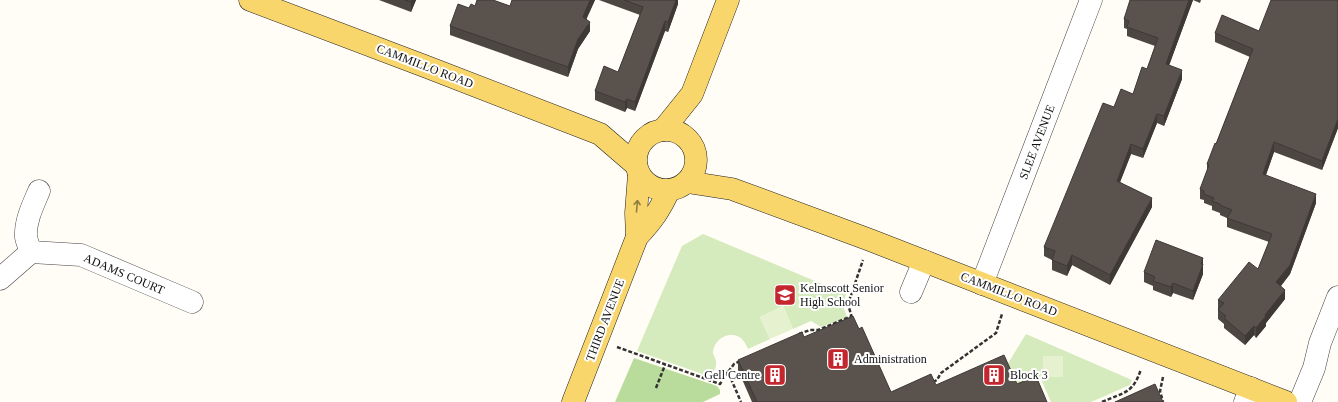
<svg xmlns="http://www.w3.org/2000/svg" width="1338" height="402" font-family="'Times New Roman',serif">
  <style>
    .green { fill: #d5ebbd }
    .forest { fill: #b9dc9c }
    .pitch { fill: #e6f2cf }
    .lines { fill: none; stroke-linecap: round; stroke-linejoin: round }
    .minor-casing { stroke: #444; stroke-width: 23 }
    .major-casing { stroke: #222; stroke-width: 23 }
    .path { stroke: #333; stroke-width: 2.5; stroke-dasharray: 4 2; stroke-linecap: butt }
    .minor { stroke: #fff; stroke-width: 22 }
    .major { stroke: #f9d66b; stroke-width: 22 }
    .wall { fill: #4d4742 }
    .shaded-wall { fill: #3f3936 }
    .building { fill: #5a524d; stroke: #3f3936 }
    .oneway { stroke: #917d42 }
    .labels { text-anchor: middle; stroke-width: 4; stroke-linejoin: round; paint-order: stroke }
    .street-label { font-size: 12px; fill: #111; stroke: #fff }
    .poi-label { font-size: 12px; fill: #111; stroke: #fff; text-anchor: start }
  </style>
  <rect width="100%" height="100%" fill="#fffdf5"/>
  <g class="green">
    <path d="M703 234 846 294 843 306 847 317 821 327 811 321 793 329 783 306 760 317 770 339 748 349C745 342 741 335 732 335 723 334 713 343 713 353 714 356 716 359 716 362 717 366 713 373 711 377L637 351 682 246Z"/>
    <polygon points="1026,334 1132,380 1130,385 1091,402 1051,402 1040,377 1017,387 1007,365"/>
  </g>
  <polygon class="forest" points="634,358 717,386 720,390 720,394 703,402 615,402"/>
  <g class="pitch">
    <polygon points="783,306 793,329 770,339 760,317"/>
    <rect x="1043" y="356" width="20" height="21"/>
  </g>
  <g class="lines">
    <g class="minor-casing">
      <g id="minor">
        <polyline points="31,252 81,255 192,302"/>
        <path d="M31 252C29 247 27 242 26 237 25 221 33 205 39 191"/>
        <polyline points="0,279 31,252"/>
        <polyline points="982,284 1091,0"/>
        <polyline points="911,292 924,261"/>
        <polyline points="1245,402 1251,388"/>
        <polyline points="1300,402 1314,368 1320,343 1338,297"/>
      </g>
    </g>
    <g class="major-casing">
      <g id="major">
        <polyline points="250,0 427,67 600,134 636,165"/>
        <circle cx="666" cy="160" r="30"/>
        <polyline points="663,130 692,94 728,0"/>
        <polyline points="687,182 732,189 870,240 1286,402"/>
        <polyline points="637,237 636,213 639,174"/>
        <path d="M573 402 637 237C652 221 660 210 669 190"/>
      </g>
    </g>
    <g class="path">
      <polyline points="852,318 848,304 863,260"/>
      <polyline points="799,334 810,330 818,330 852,316"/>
      <polyline points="617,347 720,384 728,372"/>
      <polyline points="740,361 734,364 728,372 741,402"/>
      <polyline points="1163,377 1160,391 1163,402"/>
      <polyline points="933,382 937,380 941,373 996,333 1002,314"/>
      <polyline points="656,388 665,365"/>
      <path d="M1102 402C1124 392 1133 394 1141 369"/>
    </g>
    <use href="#minor" class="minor"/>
    <use href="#major" class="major"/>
  </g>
  <g class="wall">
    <polygon points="379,0 416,0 411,12"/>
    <polygon points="595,0 586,19 590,31 578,49 568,77 450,35 450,26 469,8 475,6 510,6"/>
    <polygon points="599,0 678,0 678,4 668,32 665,31 635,111 627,108 625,112 595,100 595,91 618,72 640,15"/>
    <polygon points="1137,0 1201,0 1200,3 1193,0 1169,65 1182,79 1164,126 1157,123 1143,158 1131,154 1120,182 1152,207 1110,285 1072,265 1067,276 1052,270 1052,260 1044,256 1044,247 1114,107 1133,94 1147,69 1155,46 1127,36 1127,29 1124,28 1124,19"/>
    <polygon points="1338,0 1338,128 1322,170 1274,152 1266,175 1316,203 1290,274 1281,286 1285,299 1266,323 1266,326 1256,338 1254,335 1245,345 1224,328 1224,324 1218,319 1218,300 1258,269 1269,242 1227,227 1227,218 1220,215 1220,213 1212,210 1212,206 1204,203 1204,200 1200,199 1200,189 1207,172 1207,164 1216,144 1250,57 1215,42 1215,33 1259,31"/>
    <polygon points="1203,258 1203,274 1193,300 1173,293 1171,297 1153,290 1153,286 1144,282 1144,272"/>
    <polygon points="859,329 891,392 936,385 1017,384 1047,402 752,402 738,370 738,360 804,337"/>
  </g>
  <g class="shaded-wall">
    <polygon points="412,0 416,0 411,12 411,2"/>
    <polygon points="590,0 595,0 583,27 583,17"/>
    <polygon points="676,0 678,0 678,4 668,32 668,22"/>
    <polygon points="1189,0 1193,0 1166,74 1166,64"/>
    <polygon points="665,21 665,31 635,111 635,102"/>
    <polygon points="590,22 590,31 578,49 568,77 568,67 578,39"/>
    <polygon points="1182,70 1182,79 1164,126 1164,116"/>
    <polygon points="627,99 627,108 625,112 625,102"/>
    <polygon points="1157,114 1157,123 1143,158 1143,149"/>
    <polygon points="1338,119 1338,128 1322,170 1322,161"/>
    <polygon points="1274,142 1274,152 1263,183 1263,174"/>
    <polygon points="1131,144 1131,154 1117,190 1117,181"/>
    <polygon points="1316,194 1316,203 1290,274 1276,292 1276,282"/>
    <polygon points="1152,198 1152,207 1110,285 1110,275"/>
    <polygon points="1072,255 1072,265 1067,276 1067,266"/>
    <polygon points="1203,258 1203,274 1193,300 1193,291"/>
    <polygon points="1173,283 1173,293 1171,297 1171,287"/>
    <polygon points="1285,290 1285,299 1266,323 1266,326 1256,338 1256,328 1265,315"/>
    <polygon points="1254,326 1254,335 1245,345 1245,336"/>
  </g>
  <g class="building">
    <polygon points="405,0 412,0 411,2"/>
    <polygon points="477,0 493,0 510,6 512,0 590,0 583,17 590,22 578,39 568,67 450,26 458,4 469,8 471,4 475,6"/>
    <polygon points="624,0 676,0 668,22 665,21 635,102 627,99 625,102 595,91 604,66 618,72 643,7"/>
    <polygon points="1130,0 1133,0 1137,1 1137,0 1189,0 1166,64 1182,70 1164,116 1157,114 1143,149 1131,144 1117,181 1152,198 1110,275 1072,255 1067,266 1052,260 1055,251 1044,247 1103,103 1114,107 1121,89 1133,94 1142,67 1147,69 1158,38 1127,27 1129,21 1124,19"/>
    <polygon points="1271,0 1338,0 1338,119 1322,161 1274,142 1263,174 1316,194 1290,265 1276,282 1285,290 1265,315 1266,316 1256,328 1254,326 1245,336 1224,318 1226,316 1218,310 1224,303 1218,300 1249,262 1258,269 1272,234 1227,218 1232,210 1220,205 1220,204 1212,201 1214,198 1204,194 1204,191 1200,189 1209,165 1207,164 1215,143 1216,144 1253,49 1215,33 1222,15 1259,31"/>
    <polygon points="1156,240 1203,258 1201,264 1203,264 1193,291 1173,283 1171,287 1153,281 1155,277 1144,272"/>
    <polygon points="853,316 859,329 862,327 891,392 931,374 936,385 1004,355 1017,384 1036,376 1047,402 757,402 738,360 802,332 804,337"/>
    <polygon points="1155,384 1163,402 1115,402"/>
  </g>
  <defs><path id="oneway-shaft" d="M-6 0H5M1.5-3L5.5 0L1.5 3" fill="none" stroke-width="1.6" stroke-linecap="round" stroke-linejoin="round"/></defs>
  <use class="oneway" href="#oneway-shaft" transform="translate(637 206) rotate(-85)"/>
  <defs>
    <g id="school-square" transform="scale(1.15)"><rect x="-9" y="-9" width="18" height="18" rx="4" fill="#c4262e" stroke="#fff"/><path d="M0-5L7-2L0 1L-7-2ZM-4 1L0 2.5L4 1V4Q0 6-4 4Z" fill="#fff"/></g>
    <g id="building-square" transform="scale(1.15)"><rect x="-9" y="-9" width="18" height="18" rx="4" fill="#c4262e" stroke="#fff"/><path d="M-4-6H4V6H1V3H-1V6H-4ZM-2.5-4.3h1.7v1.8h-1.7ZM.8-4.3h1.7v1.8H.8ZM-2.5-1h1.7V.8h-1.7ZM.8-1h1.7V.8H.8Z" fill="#fff"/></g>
  </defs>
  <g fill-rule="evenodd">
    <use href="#school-square" x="785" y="295"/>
    <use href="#building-square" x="838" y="359"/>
    <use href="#building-square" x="775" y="375"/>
    <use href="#building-square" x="994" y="375"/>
  </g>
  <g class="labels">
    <g class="street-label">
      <text transform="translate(425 66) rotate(21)" y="4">CAMMILLO ROAD</text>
      <text transform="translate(1037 142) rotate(-69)" y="4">SLEE AVENUE</text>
      <text transform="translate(124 274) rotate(23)" y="4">ADAMS COURT</text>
      <text transform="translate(1009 294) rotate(21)" y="4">CAMMILLO ROAD</text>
      <text transform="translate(605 320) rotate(-69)" y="4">THIRD AVENUE</text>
    </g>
    <g class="poi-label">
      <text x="800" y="292">Kelmscott Senior<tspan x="800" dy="14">High School</tspan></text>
      <text x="854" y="363">Administration</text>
      <text x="760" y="379" text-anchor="end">Gell Centre</text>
      <text x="1010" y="379">Block 3</text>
    </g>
  </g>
</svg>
